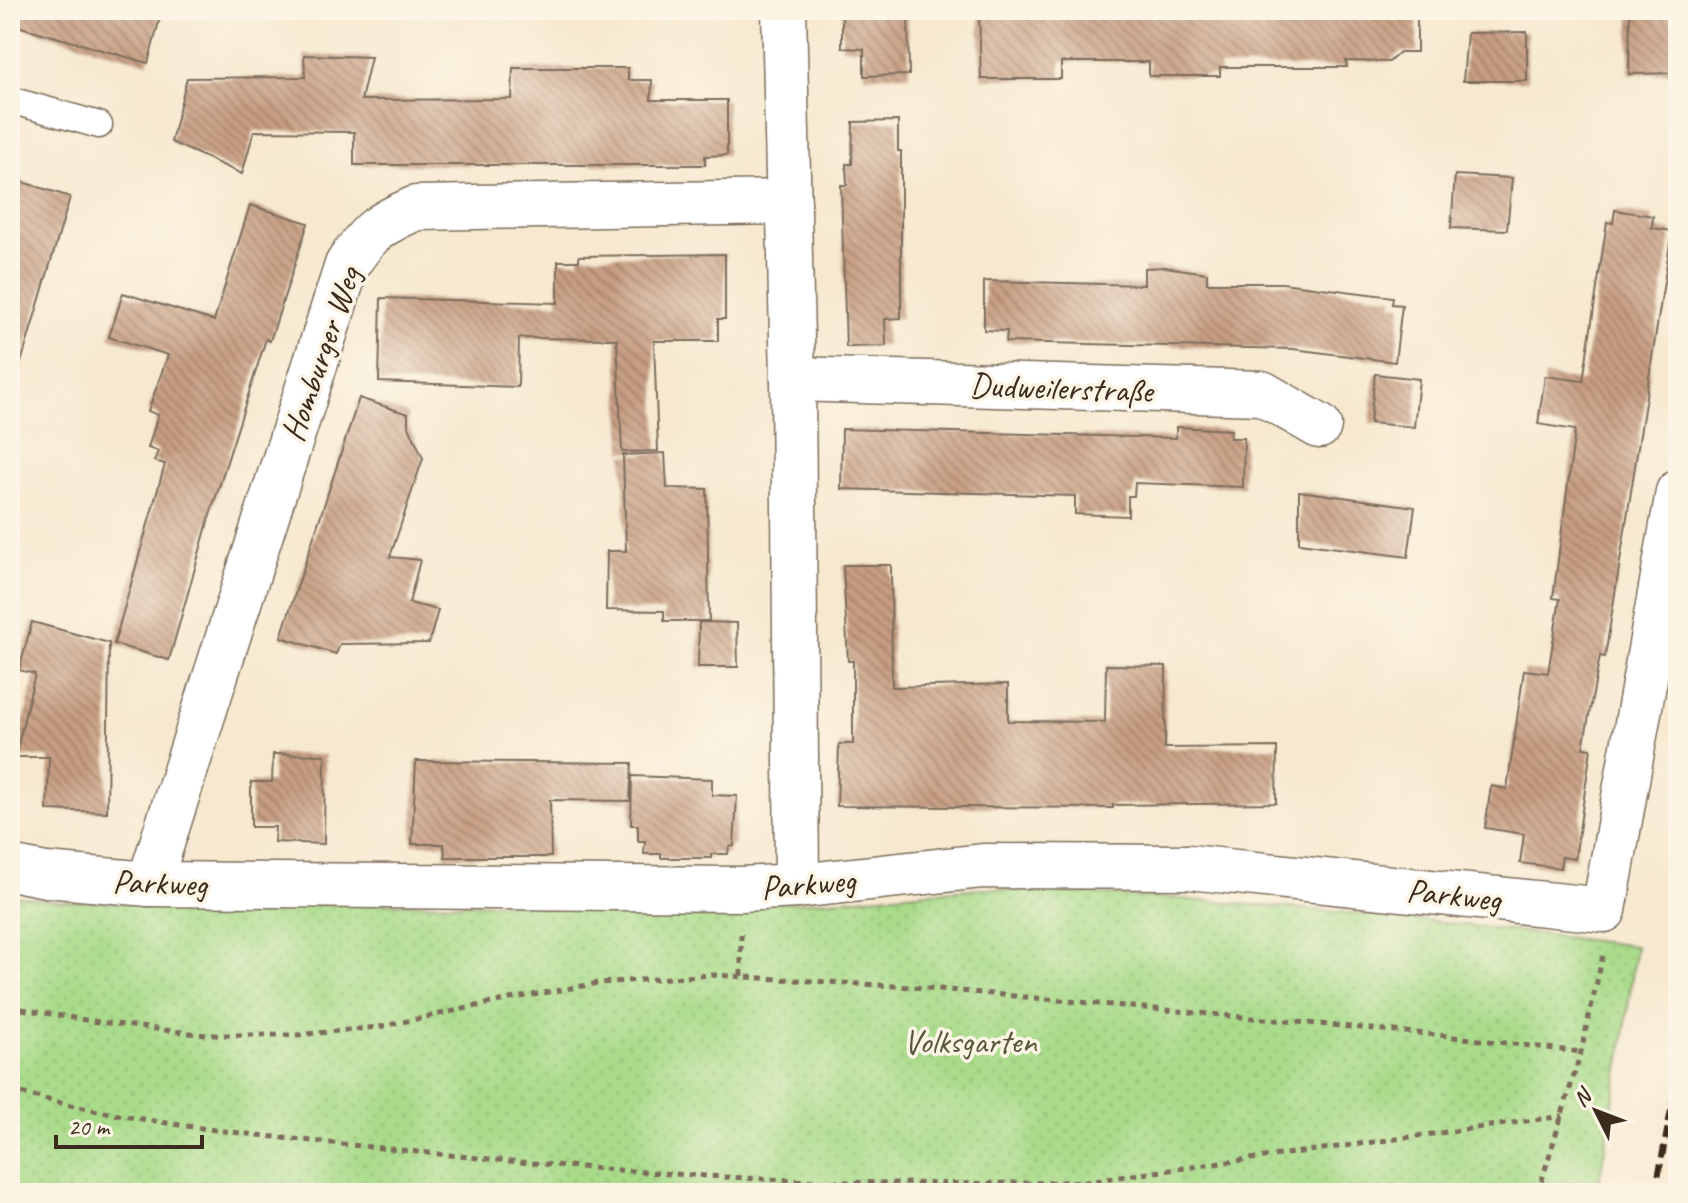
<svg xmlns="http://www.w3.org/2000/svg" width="1688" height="1203" font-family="Caveat,sans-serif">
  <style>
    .green { fill: url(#green-dots); stroke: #728254; stroke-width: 2 }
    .building { fill: url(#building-back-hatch) }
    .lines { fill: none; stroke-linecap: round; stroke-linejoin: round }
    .lane-casing { stroke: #7d6d5c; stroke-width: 29 }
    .street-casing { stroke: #7d6d5c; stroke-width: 47 }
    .path { stroke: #7d6d5c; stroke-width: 5; stroke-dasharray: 6 6; stroke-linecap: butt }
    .lane { stroke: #fff; stroke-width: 26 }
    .street { stroke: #fff; stroke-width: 44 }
    .rail { stroke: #3b2a1e; stroke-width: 6; stroke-dasharray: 12 6; stroke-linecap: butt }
    .labels { text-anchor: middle; stroke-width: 7; stroke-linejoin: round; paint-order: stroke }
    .street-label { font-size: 34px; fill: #3b2a1e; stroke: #fcf5e5 }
    .park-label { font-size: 34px; fill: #565639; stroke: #fcf5e5 }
  </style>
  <defs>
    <pattern id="green-dots" width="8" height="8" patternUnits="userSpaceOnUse" patternTransform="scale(2)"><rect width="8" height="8" fill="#a9db8a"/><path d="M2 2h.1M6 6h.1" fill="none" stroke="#92bc77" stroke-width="1.8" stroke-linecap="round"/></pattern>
    <pattern id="building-back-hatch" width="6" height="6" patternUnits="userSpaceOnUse" patternTransform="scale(2)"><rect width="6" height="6" fill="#c79e83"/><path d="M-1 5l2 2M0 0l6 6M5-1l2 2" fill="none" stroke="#a3816b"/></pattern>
  </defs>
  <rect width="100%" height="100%" fill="#fcf5e5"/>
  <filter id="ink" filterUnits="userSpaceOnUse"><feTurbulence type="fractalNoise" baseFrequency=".0125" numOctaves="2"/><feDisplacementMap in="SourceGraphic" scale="16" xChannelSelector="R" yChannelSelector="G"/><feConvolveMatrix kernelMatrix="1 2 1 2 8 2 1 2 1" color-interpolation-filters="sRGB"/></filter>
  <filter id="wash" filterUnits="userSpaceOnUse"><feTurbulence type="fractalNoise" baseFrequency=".006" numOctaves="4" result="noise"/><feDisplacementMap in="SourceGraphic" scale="32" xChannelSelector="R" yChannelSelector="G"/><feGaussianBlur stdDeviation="1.8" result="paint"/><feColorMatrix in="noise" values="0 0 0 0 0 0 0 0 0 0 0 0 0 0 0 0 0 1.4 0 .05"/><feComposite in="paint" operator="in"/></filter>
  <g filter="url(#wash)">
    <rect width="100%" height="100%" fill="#f7e9d0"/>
    <polygon class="green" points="984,888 1181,899 1399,917 1636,946 1622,1052 1597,1193 10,1193 10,895 57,901 151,904 791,903"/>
    <g id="blocks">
      <g class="building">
        <polygon points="10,10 162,10 148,63 10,24"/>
        <polygon points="842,10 908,10 909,75 864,76 864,49 842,48"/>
        <polygon points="979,10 1272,10 1272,18 1347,19 1347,10 1417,10 1417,52 1400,52 1389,62 1346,61 1347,67 1220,67 1220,76 1149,76 1149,62 1061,62 1061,79 981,79"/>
        <polygon points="1630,10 1671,10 1671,18 1678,17 1678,73 1629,74"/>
        <polygon points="1527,32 1527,81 1463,81 1467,33"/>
        <polygon points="304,55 371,57 361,100 512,99 513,68 628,68 628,80 652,80 651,100 727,100 727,155 705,156 705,165 354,165 354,132 254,131 242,174 171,142 187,78 305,77"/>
        <polygon points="898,121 898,151 901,151 901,318 885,319 886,346 846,347 841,185 847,185 846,164 852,164 853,122"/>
        <polygon points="1455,175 1512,178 1507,230 1451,228"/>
        <polygon points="10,178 70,197 20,366 10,365"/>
        <polygon points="250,205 308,223 270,341 266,339 210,515 169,660 114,644 165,464 154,461 158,451 148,448 158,415 148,411 168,355 109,337 123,293 214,321"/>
        <polygon points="1615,210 1653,216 1652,228 1672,231 1605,657 1600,656 1583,748 1591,749 1575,859 1562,857 1560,868 1520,863 1524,834 1485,828 1491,786 1507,789 1524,670 1548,673 1560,599 1553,598 1575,430 1538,424 1545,376 1583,381 1607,222 1613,223"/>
        <polygon points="725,254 725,319 718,319 718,341 654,341 658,451 622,452 617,339 519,338 518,387 379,382 381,298 558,303 558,261 579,261 579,256"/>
        <polygon points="1165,267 1207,273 1207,283 1282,283 1393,297 1392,304 1402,305 1395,362 1293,349 1006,342 1007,331 984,330 984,281 1144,285 1144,268"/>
        <polygon points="1375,374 1419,379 1414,427 1370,423"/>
        <polygon points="359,398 408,414 408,424 423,458 390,557 420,560 409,603 438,610 429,643 340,644 336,654 281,637"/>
        <polygon points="1176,427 1231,430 1230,438 1244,438 1243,487 1135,483 1134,496 1128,496 1128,516 1075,514 1075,496 841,489 842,429 1176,438"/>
        <polygon points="665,453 667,488 707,489 709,621 664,621 664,611 606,610 607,551 626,551 623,455"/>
        <polygon points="1299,491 1415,507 1408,557 1299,543"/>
        <polygon points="843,565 891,565 892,687 1008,684 1008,721 1105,722 1106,665 1166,666 1165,748 1277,747 1276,803 1113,805 1113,808 837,806 839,744 853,744 853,661 848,661"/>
        <polygon points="32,622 109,643 107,812 47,810 49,757 15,757 35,674 19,670"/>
        <polygon points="699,622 737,623 738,667 698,667"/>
        <polygon points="273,754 325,755 324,844 274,842 275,827 251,827 251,782 272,782"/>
        <polygon points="416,761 632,763 630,801 550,800 551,857 445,857 444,844 412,844"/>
        <polygon points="632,776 712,779 712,795 737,796 734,846 729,847 728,854 711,854 711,858 661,858 661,854 644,854 645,841 638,841 638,825 631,825"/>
      </g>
    </g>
  </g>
  <g filter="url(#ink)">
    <use href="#blocks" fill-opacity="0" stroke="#7d6d5c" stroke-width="2"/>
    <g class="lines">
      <g class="lane-casing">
        <polyline id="lane" points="10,100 99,125"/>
      </g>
      <g class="street-casing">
        <g id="street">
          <polyline points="784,10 793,379 797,886"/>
          <polyline points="793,379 1262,393 1319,426"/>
          <polyline points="10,868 46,875 149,884 741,889 797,886 983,866 1189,867 1604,910 1678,492"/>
          <path d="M149 884 347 265C370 230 378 225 416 208L789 202"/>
        </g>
      </g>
      <g class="path">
        <polyline points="741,934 741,977"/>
        <polyline points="10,1007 91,1021 206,1035 297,1035 379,1027 510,999 599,983 713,975 927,988 1438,1035 1581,1052"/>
        <path d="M10 1090C135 1125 263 1136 391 1149 623 1174 856 1190 1090 1181L1563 1116"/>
        <polyline points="1538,1193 1581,1052 1603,955"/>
      </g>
      <use href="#lane" class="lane"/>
      <use href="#street" class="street"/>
      <polyline class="rail" points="1655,1193 1678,1074"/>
    </g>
  </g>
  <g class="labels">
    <g class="street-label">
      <text transform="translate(320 354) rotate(-71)" y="12">Homburger Weg</text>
      <text transform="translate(1061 387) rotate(2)" y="12">Dudweilerstraße</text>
      <text transform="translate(160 882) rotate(2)" y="12">Parkweg</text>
      <text transform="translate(808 883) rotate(-5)" y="12">Parkweg</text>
      <text transform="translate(1454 894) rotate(6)" y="12">Parkweg</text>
    </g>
    <g class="park-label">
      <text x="970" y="1053">Volksgarten</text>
    </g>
  </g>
  <rect width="1688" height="1203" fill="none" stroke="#fcf5e5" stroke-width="40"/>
  <g transform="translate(1596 1111) rotate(312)" stroke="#fcf5e5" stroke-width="6" paint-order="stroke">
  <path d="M0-6L14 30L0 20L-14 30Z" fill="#3b2a1e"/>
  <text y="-12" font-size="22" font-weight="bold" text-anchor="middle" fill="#3b2a1e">N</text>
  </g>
  <path d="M56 1135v12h146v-12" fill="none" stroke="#3b2a1e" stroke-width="4"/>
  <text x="68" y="1135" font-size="24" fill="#3b2a1e" stroke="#fcf5e5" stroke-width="6" paint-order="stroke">20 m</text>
</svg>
